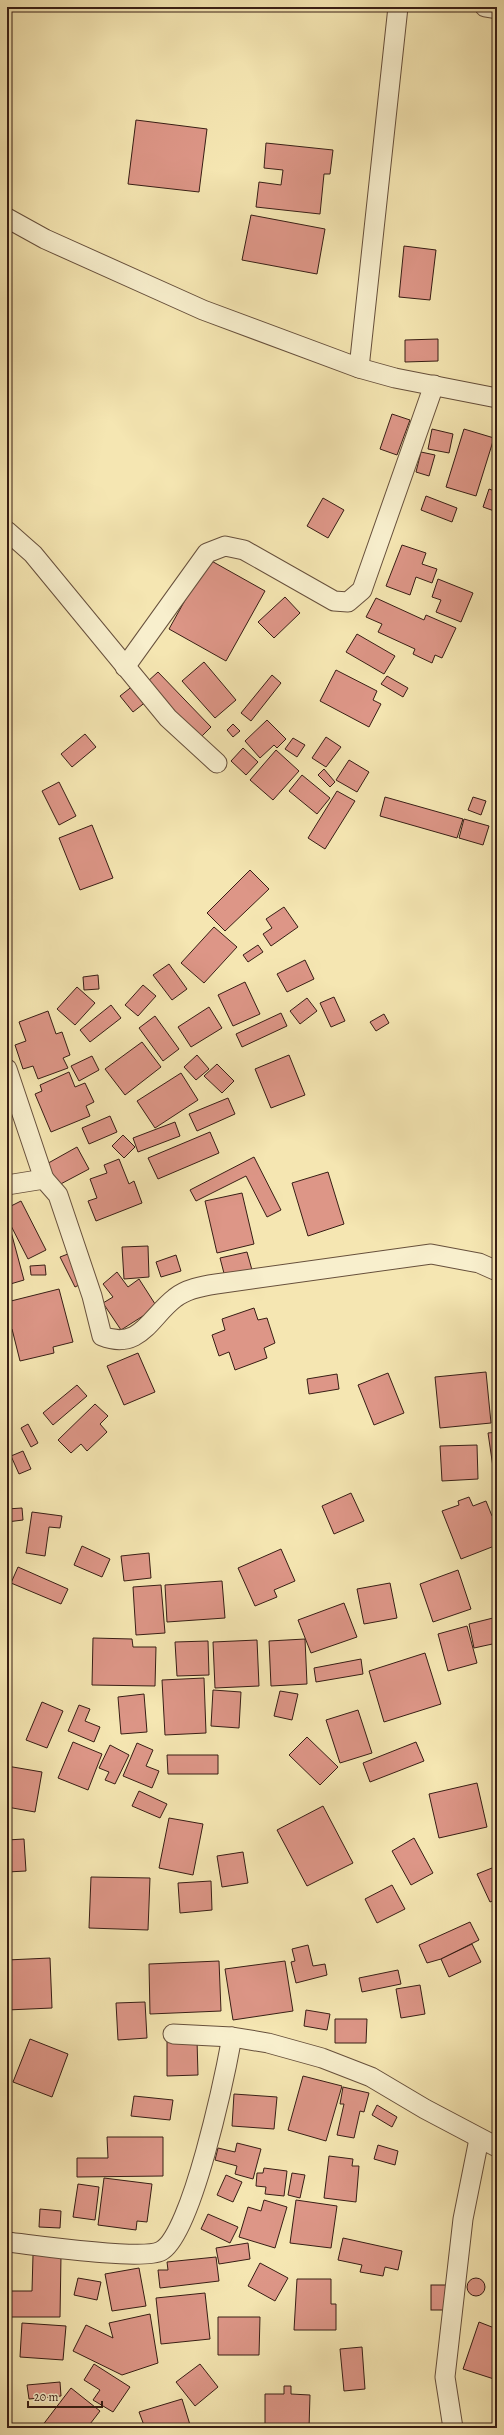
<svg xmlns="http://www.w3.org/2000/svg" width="504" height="2435" font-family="Alegreya,serif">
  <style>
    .building { fill: #dd9687; stroke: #381e15 }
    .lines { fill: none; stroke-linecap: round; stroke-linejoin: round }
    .minor-casing { stroke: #67503c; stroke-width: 21 }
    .minor { stroke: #f8efcd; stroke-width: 19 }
  </style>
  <rect width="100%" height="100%" fill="#f5e6b2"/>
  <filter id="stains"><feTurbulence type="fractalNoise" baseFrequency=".005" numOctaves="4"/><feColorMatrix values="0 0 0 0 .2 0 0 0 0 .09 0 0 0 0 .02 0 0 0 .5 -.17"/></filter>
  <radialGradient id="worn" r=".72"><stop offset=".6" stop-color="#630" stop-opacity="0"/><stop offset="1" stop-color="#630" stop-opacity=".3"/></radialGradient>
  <g class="building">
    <polygon points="136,120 207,129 199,192 128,184"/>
    <polygon points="266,143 333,150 330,174 324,174 320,214 256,207 259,182 281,185 283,170 264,168"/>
    <polygon points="251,215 325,229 317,274 242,260"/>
    <polygon points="404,246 436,250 430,300 399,297"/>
    <polygon points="438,339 438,361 405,362 405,340"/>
    <polygon points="392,414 410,420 397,455 380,449"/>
    <polygon points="432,429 453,434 449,453 428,449"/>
    <polygon points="464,429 494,438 476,496 446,487"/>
    <polygon points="421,452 435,455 429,476 416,472"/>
    <polygon points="489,489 497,492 497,512 483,507"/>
    <polygon points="426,496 457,508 452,522 421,510"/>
    <polygon points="323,498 344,510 328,538 307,526"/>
    <polygon points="402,545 426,553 422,564 437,569 432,583 416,577 410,595 386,586"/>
    <polygon points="208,559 265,591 226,661 169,629"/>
    <polygon points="438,579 473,593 461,622 436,612 441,600 432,597"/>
    <polygon points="285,597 300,613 274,638 258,622"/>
    <polygon points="376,598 424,620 426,615 456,628 442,658 435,655 432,663 413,654 415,649 378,632 382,624 366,617"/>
    <polygon points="357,634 395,656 384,674 346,652"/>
    <polygon points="204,662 236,700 215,718 182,681"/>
    <polygon points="336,670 377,691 373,700 381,704 369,727 320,701"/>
    <polygon points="158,672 211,727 199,739 146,683"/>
    <polygon points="272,675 281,683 251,721 241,713"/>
    <polygon points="387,676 408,688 403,697 381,684"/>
    <polygon points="134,685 147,701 133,712 120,696"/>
    <polygon points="267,720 286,739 277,748 274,745 260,758 245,741"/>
    <polygon points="233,724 240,731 233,737 227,730"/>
    <polygon points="85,734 96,747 72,767 61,754"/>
    <polygon points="326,737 341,747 326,767 312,758"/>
    <polygon points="293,738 305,745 297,757 285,749"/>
    <polygon points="243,748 258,762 246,775 231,761"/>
    <polygon points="276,750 299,771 273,800 250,780"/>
    <polygon points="349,760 369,772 357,792 336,780"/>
    <polygon points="324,769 335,782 330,787 318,775"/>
    <polygon points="302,775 330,798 317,814 289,791"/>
    <polygon points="59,782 76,816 59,825 42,791"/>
    <polygon points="337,791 355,801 325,849 308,838"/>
    <polygon points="385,797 463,819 457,838 380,816"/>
    <polygon points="473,797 486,801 481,815 468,810"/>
    <polygon points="464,819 489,826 483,845 459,838"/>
    <polygon points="92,825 113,878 80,890 59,838"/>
    <polygon points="250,870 269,889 225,931 207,913"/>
    <polygon points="284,907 298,927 271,946 263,934 272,928 266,919"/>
    <polygon points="214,927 237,947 204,983 181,963"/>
    <polygon points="258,945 263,952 248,962 243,955"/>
    <polygon points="305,960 314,979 287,992 277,974"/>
    <polygon points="169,964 187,989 172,1000 153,975"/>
    <polygon points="98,975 99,989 84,990 83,977"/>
    <polygon points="245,982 260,1014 233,1026 218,995"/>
    <polygon points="143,985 156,996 138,1016 125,1005"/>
    <polygon points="77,987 95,1003 75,1025 57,1009"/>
    <polygon points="334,997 345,1021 331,1027 320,1003"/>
    <polygon points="307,998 317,1011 300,1024 290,1011"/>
    <polygon points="111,1005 121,1018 90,1042 80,1030"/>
    <polygon points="209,1007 222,1028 191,1047 178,1027"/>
    <polygon points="48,1011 56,1034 62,1032 70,1055 63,1058 68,1068 38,1079 33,1066 23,1069 15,1045 26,1041 19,1022"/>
    <polygon points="281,1013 287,1026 242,1047 236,1034"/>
    <polygon points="384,1014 389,1023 376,1031 370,1022"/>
    <polygon points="155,1016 179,1049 163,1061 139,1028"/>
    <polygon points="142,1042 161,1067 125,1095 105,1069"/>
    <polygon points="197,1055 209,1069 196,1080 184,1067"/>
    <polygon points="289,1055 305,1095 271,1108 255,1069"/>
    <polygon points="92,1056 99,1070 79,1081 71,1066"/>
    <polygon points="217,1064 234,1081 222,1093 204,1076"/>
    <polygon points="69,1072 75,1087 85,1083 94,1102 86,1106 90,1116 51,1132 35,1094 42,1091 40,1085"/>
    <polygon points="181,1073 198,1100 155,1128 137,1101"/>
    <polygon points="228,1098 235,1114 197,1131 189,1114"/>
    <polygon points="110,1116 117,1132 89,1144 82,1128"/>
    <polygon points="175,1122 180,1136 138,1152 133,1138"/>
    <polygon points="210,1132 219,1153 158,1179 148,1158"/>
    <polygon points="123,1135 135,1147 124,1158 112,1146"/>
    <polygon points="77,1147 89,1169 55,1187 43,1166"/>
    <polygon points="254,1157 281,1210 267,1217 246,1176 196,1201 190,1190"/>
    <polygon points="119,1159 129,1184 134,1181 142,1203 96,1221 88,1201 97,1198 90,1179 107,1173 104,1165"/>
    <polygon points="328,1172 344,1224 308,1236 292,1183"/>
    <polygon points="242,1193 254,1244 217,1253 205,1201"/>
    <polygon points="21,1201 46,1250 28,1259 7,1218 7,1208"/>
    <polygon points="10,1228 24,1280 7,1285 7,1229"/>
    <polygon points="148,1246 149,1277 124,1279 122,1247"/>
    <polygon points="247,1252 252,1270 225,1277 220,1258"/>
    <polygon points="68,1254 83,1283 75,1287 60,1257"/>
    <polygon points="176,1255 181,1271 161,1277 156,1262"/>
    <polygon points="45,1265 46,1275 31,1275 30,1266"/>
    <polygon points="117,1272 128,1287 139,1279 157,1307 121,1330 103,1303 113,1297 103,1284"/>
    <polygon points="59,1289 73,1342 53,1347 54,1353 20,1361 12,1329 7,1330 7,1302"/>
    <polygon points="254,1308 258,1320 267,1318 275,1343 264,1348 267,1358 235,1370 229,1352 219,1356 212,1335 225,1330 222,1319"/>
    <polygon points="138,1353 155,1392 124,1405 107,1366"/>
    <polygon points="486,1372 491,1423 440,1428 435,1377"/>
    <polygon points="388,1373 404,1413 374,1425 358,1385"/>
    <polygon points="337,1374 339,1389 309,1394 307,1379"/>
    <polygon points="77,1385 87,1396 53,1425 43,1413"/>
    <polygon points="95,1404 108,1416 100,1424 107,1432 87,1451 81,1444 71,1453 58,1440"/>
    <polygon points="28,1424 38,1443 31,1447 21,1428"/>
    <polygon points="497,1432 497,1473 494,1474 488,1433"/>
    <polygon points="477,1445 478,1479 442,1481 440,1446"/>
    <polygon points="23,1451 31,1469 19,1474 11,1456"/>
    <polygon points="351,1493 364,1521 334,1534 322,1506"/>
    <polygon points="469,1497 473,1506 486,1501 492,1516 497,1514 497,1545 461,1559 442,1511 459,1505 458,1501"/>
    <polygon points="22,1508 23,1520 7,1522 7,1509"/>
    <polygon points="32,1512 62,1516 60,1528 49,1527 45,1556 26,1553"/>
    <polygon points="82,1546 110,1559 102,1577 74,1565"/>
    <polygon points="281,1549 295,1581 274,1590 277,1597 255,1606 238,1568"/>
    <polygon points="149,1553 151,1578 124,1581 121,1556"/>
    <polygon points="18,1567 68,1589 61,1604 11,1583"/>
    <polygon points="458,1570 471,1609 433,1622 420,1584"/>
    <polygon points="222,1581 225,1618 167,1622 165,1585"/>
    <polygon points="390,1583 397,1618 364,1624 357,1589"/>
    <polygon points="161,1585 165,1633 136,1635 133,1587"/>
    <polygon points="344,1603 357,1637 311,1653 298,1620"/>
    <polygon points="497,1617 497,1643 474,1648 469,1624"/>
    <polygon points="467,1626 477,1663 448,1671 438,1634"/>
    <polygon points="93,1638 132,1639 133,1647 156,1647 155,1686 92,1685"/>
    <polygon points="305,1639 307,1684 271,1686 269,1641"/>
    <polygon points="257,1640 259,1686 215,1688 213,1642"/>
    <polygon points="208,1641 209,1675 177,1676 175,1642"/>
    <polygon points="425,1653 441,1704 384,1722 369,1671"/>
    <polygon points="361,1659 363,1674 316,1682 314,1668"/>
    <polygon points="204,1678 206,1733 165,1735 162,1680"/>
    <polygon points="213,1690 241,1692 239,1728 211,1726"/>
    <polygon points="280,1691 298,1694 292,1720 274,1716"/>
    <polygon points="144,1694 147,1732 121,1734 118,1697"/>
    <polygon points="42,1702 63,1711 47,1748 26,1740"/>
    <polygon points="79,1705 90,1709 85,1721 100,1727 94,1742 68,1731"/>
    <polygon points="358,1710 372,1753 340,1763 326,1720"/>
    <polygon points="307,1737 338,1767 320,1785 289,1755"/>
    <polygon points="73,1742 102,1754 88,1790 58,1778"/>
    <polygon points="416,1742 424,1761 370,1782 363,1763"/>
    <polygon points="137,1743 153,1750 146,1766 159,1771 152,1788 123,1776"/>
    <polygon points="110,1745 129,1755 115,1784 105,1780 109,1772 99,1768"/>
    <polygon points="167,1755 218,1755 218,1774 168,1774"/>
    <polygon points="7,1766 42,1772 35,1812 7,1807"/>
    <polygon points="477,1783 487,1827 439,1838 429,1794"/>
    <polygon points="139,1791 167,1804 160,1818 132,1806"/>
    <polygon points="323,1806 353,1863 307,1886 277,1830"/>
    <polygon points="169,1818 203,1824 193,1875 159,1868"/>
    <polygon points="414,1838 433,1873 411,1885 392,1851"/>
    <polygon points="24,1839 26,1871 7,1872 7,1840"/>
    <polygon points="243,1852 248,1883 222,1887 217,1856"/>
    <polygon points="497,1866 497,1899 490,1902 477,1874"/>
    <polygon points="91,1877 150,1878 148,1930 89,1928"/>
    <polygon points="211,1881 212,1910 180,1913 178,1883"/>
    <polygon points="392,1885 405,1909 377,1923 365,1899"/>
    <polygon points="470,1922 479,1940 441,1959 427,1963 419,1945"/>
    <polygon points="472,1944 481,1962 449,1977 441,1959"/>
    <polygon points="308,1945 313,1966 325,1964 327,1975 296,1983 291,1962 295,1961 292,1949"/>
    <polygon points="50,1958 52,2008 7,2010 7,1960"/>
    <polygon points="219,1961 221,2011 150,2014 149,1964"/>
    <polygon points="285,1961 293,2011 233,2020 225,1969"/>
    <polygon points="398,1970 401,1984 362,1992 359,1978"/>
    <polygon points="420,1985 425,2014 401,2018 396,1989"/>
    <polygon points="145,2002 147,2038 118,2040 116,2003"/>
    <polygon points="306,2010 330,2014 327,2030 304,2026"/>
    <polygon points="335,2019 367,2019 366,2043 335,2043"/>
    <polygon points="30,2039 68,2054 52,2097 13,2082"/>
    <polygon points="197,2040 198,2075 167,2076 167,2041"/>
    <polygon points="303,2076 342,2086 326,2141 288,2130"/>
    <polygon points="343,2087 369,2093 364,2112 360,2111 354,2138 337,2135 344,2104 340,2104"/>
    <polygon points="234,2094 277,2097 274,2129 232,2126"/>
    <polygon points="134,2096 173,2100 170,2120 131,2116"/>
    <polygon points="377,2105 397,2117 392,2127 372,2115"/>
    <polygon points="107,2137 163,2137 163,2176 77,2177 77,2158 108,2158"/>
    <polygon points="237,2143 261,2149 253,2179 235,2174 237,2166 215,2160 218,2148 235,2152"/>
    <polygon points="378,2145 398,2151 395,2165 374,2159"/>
    <polygon points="329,2156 353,2159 352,2166 359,2166 356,2202 324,2198"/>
    <polygon points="264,2168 287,2171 284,2196 265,2194 266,2187 256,2186 257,2173 263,2173"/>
    <polygon points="292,2173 305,2175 300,2198 288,2195"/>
    <polygon points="226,2175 242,2182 233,2202 217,2195"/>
    <polygon points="104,2178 152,2184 147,2222 137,2221 136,2230 98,2225"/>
    <polygon points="78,2184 99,2187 95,2220 73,2217"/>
    <polygon points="264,2200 287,2207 275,2248 239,2237 248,2207 261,2211"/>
    <polygon points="296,2200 337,2206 331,2248 290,2243"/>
    <polygon points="40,2209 61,2211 60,2228 39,2227"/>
    <polygon points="208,2214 238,2227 230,2243 201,2229"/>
    <polygon points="343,2238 402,2251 398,2270 385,2267 383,2276 360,2272 362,2265 338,2260"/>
    <polygon points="248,2243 250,2259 219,2264 216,2248"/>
    <polygon points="33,2255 61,2256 60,2317 7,2317 7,2291 32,2291"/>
    <polygon points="216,2257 219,2281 160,2288 158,2270 168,2270 167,2262"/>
    <polygon points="260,2263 288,2278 275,2301 248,2286"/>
    <polygon points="139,2268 146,2306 112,2311 105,2274"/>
    <circle cx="476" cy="2287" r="9"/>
    <polygon points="78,2278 101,2282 97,2300 74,2295"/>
    <polygon points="297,2279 331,2279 331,2304 336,2304 336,2330 294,2330"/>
    <rect x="431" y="2285" width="21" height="25"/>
    <polygon points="205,2293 210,2339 161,2344 156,2298"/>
    <polygon points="150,2314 158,2363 122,2375 73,2351 86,2325 113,2338 109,2323"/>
    <polygon points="218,2317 260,2317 259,2355 218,2355"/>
    <polygon points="479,2322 497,2329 497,2380 463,2369"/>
    <polygon points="22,2323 66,2326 63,2360 20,2357"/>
    <polygon points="362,2347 365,2389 344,2391 340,2349"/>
    <polygon points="94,2364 130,2387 113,2412 93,2400 100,2390 84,2380"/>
    <polygon points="200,2364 218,2387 195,2406 176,2382"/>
    <polygon points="60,2382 61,2396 29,2399 27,2385"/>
    <polygon points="284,2386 291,2386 291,2394 310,2395 309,2428 265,2428 265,2394 284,2394"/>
    <polygon points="71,2388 100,2411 87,2428 44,2428 42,2426"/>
    <polygon points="182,2399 191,2428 145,2428 139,2412"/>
  </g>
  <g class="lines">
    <g class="minor-casing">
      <g id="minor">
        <polyline points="485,7 497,9"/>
        <polyline points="7,218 45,239 203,310 359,368 395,378 497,398"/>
        <polyline points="359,368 398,7"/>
        <polyline points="7,531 33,554 168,718 217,763"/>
        <polyline points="125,667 207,553 225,546 244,550 334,601 348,602 362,590 434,385"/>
        <polyline points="7,1069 44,1179"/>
        <path d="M7 1185 44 1179 58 1195 92 1296 102 1336C140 1351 150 1317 175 1298 186 1289 202 1286 216 1284L431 1254 479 1263 497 1271"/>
        <polyline points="173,2034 232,2037 268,2043 322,2058 371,2077 425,2109 497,2147"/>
        <path d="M7 2242C35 2245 142 2261 161 2251 192 2235 225 2075 232 2037"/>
        <polyline points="453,2428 445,2377 463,2219 479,2139"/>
      </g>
    </g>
    <use href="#minor" class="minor"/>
  </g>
  <rect width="504" height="2435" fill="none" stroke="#f5e6b2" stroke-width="24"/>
  <rect x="8" y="8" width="488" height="2419" fill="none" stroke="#381e15" stroke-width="2"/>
  <rect x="12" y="12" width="480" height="2411" fill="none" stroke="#381e15"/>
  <path d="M28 2401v6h74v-6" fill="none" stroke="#381e15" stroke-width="2"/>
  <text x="34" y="2401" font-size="12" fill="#381e15" stroke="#f8efcd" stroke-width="3" paint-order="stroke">20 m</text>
  <rect width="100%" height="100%" filter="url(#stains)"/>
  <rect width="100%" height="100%" fill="url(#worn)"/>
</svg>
